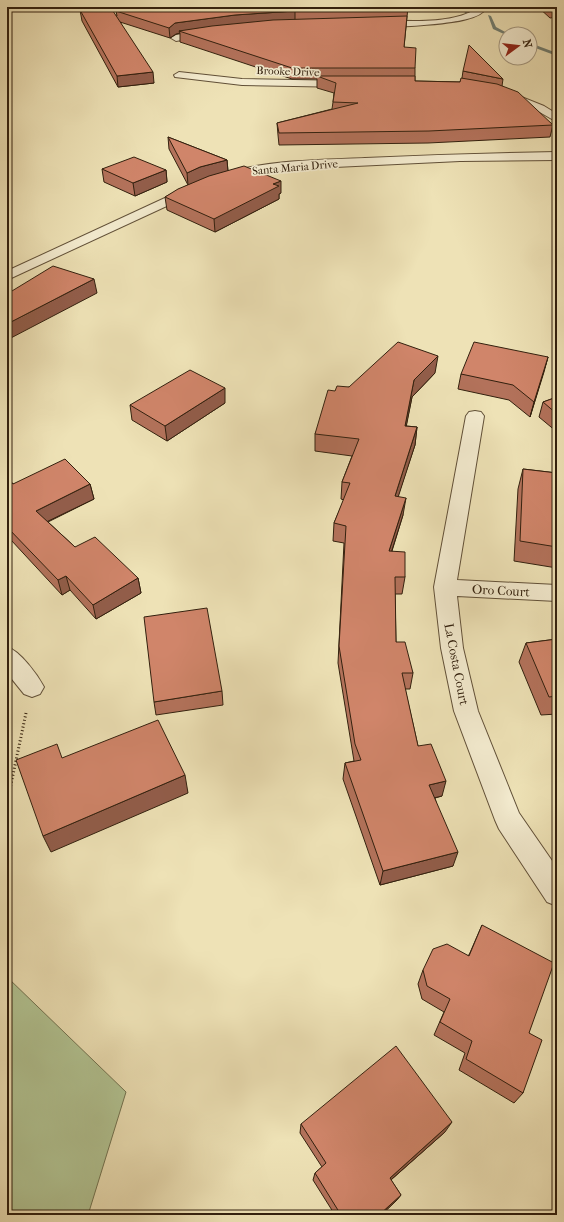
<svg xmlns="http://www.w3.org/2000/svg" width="564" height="1222" font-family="'IM FELL French Canon',serif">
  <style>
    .green { fill: #b2c493; stroke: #727250 }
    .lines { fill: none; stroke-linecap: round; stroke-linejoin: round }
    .stream { fill: #717e72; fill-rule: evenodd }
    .minor-casing { stroke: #615038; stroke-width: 2 }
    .path { stroke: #32200e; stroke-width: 3; stroke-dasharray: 1 2.5; stroke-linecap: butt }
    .minor { fill: #f4ecd0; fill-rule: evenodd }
    .wall { fill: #b3725b; stroke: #32200e }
    .shaded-wall { fill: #925d4a; stroke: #32200e }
    .building { fill: #d0856a; stroke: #32200e }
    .labels { text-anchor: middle; stroke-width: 3.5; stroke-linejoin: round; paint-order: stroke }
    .far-street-label { font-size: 11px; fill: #32200e; stroke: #f4ecd0 }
    .street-label { font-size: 13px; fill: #32200e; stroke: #f4ecd0 }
  </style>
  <rect width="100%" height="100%" fill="#eee2b6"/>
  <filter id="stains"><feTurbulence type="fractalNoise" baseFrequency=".005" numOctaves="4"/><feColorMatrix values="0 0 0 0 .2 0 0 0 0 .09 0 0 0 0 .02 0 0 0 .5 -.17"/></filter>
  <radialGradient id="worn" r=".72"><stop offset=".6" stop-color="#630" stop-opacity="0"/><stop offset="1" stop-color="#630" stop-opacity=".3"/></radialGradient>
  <polygon class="green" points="7,977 126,1092 88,1215 7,1215"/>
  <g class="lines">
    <g class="stream">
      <polygon points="462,7 466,7 467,13 465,13"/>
      <polygon points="488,15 491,16 496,27 509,34 506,35 493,29"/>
      <polygon points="530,43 557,53 557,56 530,46"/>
    </g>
    <g class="minor-casing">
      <g id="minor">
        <path d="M479 7H488C483 14 475 17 467 19 454 23 381 31 373 23L377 20C406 21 455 25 479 7Z"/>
        <polygon points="209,30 214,33 212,35 176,41 171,38 176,35"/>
        <polygon points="179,72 242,79 347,81 352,84 347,87 242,85 175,77 174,75"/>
        <polygon points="504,90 544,106 557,114 557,122 536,110 500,95 499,93 500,91"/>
        <path d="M557 152V160L460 161 293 169 257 173 225 181 221 180 219 177 221 174C268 160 316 160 365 158 429 155 493 153 557 152Z"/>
        <polygon points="193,185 197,186 199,189 197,192 7,280 7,271"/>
        <polygon points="475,411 481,412 484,416 457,580 557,585 557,601 457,596 463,648 478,711 519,813 557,868 557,906 547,902 499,829 495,820 454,711 441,648 434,587 466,416 469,412"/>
        <path d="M7 647C20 651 37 674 44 687L40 694 32 697 24 694 7 673Z"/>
      </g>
    </g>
    <polyline class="path" points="7,803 26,713"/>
    <use href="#minor" class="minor"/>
  </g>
  <g class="wall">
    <polygon points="408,7 404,47 415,68 415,81 460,82 462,78 463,71 503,79 502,86 553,125 550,137 428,143 279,145 278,135 277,123 332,109 333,102 334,93 317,88 317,79 292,79 180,42 180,33 176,34 170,38 120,22 154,83 118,87 82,21 80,10 117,16 116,11"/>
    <polygon points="538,7 557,7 557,17 550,18"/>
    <polygon points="168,137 227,160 228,171 281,193 279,194 279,199 215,232 167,210 165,197 188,185 169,149"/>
    <polygon points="102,169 166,170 167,182 135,196 104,182"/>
    <polygon points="548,357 530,417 509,400 458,389 461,374"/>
    <polygon points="435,373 412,397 406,426 417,427 415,445 398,496 403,515 392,551 405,577 402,594 395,594 396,642 413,673 410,689 405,689 418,746 442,796 435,798 453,866 380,885 343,779 345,763 354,761 338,663 344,543 333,541 334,523 344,500 341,499 342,482 352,456 315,451 315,434 335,391 349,387"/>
    <polygon points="557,397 557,432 539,417 543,402"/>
    <polygon points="225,403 167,441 132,420 130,405"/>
    <polygon points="523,469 557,473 557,568 514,561 518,489"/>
    <polygon points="7,481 13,484 90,484 94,499 48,522 75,547 138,578 141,593 96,619 70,590 62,595 11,540 8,541 7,540"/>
    <polygon points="557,639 557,714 541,715 519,662 526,643"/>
    <polygon points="222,691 223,705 156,715 154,702"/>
    <polygon points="482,925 529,1033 523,1093 514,1103 459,1070 465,1053 434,1035 444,1012 422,999 418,984 423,970 469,955"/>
    <polygon points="301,1124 445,1132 391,1180 401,1195 396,1201 381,1215 335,1215 313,1180 315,1173 322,1167 300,1133"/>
  </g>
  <g class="shaded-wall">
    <polygon points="295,11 295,21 179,31 180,33 176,34 170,38 169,28 175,23 235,15"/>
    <polygon points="153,72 154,83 118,87 117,76"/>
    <polygon points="227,160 228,172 188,185 187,173 200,167"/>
    <polygon points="166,170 167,182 135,196 133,183"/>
    <polygon points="281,181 281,193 279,194 279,199 215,232 214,219 273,184"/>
    <polygon points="94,279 97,293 7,340 7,324"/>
    <polygon points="438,356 435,373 412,397 403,443 405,426 414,380"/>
    <polygon points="548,357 544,372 530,417 534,402"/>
    <polygon points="225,388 225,403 167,441 165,426"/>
    <polygon points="417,427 415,445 393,513 395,496"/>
    <polygon points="90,484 94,499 40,525 36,511"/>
    <polygon points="406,498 403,515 386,569 389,551"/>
    <polygon points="7,529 11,540 8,541 7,537"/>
    <polygon points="66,576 70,590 62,595 58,580"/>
    <polygon points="138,578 141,593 96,619 93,605"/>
    <polygon points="185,775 188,793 51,852 43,836"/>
    <polygon points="446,781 442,796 425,800 429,785"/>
    <polygon points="458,852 453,866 380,885 383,871"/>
    <polygon points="452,1122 445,1132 385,1185 390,1178"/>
    <polygon points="401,1195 396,1201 381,1215 379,1215"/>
  </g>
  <g class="building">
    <polygon points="161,7 408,7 408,8 295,11 235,15 175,23 169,28 116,11"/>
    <polygon points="551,7 557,7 557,8 552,8"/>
    <polygon points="111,8 153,72 117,76 80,10"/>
    <polygon points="407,16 404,47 416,48 415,68 292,68 179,31 212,26 273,20"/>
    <polygon points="469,45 503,79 463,71"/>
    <polygon points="317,76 415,76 415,81 460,82 461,78 497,84 518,92 553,125 429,131 279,133 277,123 358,103 333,102 336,83"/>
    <polygon points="168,137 227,160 200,167 187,173"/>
    <polygon points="134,157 166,170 133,183 102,169"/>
    <polygon points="244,166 281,181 273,184 279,186 214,219 165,197 178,189 209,176"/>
    <polygon points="53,266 94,279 7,324 7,294"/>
    <polygon points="398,342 438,356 414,380 405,426 417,427 395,496 406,498 389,551 405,552 405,577 395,577 396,642 405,642 413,673 402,673 418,746 431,744 446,781 429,785 458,852 383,871 345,763 361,760 355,744 339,646 346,526 334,523 350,483 342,482 359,439 315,434 328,390 335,391 337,386 349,387"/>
    <polygon points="474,342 548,357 534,402 513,385 461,374"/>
    <polygon points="190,370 225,388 165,426 130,405"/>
    <polygon points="557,397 557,414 543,402"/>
    <polygon points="65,459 90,484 36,511 75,547 95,537 138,578 93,605 66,576 58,580 7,527 7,481 10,480 13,484"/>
    <polygon points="523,469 557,473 557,547 520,541"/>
    <polygon points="207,608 222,691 154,702 144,617"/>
    <polygon points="557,639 557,696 549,697 526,643"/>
    <polygon points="158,720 185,775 43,836 16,760 57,744 62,758"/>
    <polygon points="482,925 554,963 529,1033 542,1040 523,1093 466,1059 472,1041 440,1022 450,999 427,986 423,970 433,949 447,944 469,956"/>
    <polygon points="396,1046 452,1122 390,1178 401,1195 379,1215 341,1215 315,1173 326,1163 301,1124"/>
  </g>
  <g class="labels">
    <g class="far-street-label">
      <text transform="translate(288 71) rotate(2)" y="4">Brooke Drive</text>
      <text transform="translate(295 167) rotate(-5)" y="4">Santa Maria Drive</text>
    </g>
    <g class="street-label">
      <text transform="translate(501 590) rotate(3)" y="5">Oro Court</text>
      <text transform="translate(457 664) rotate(79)" y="5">La Costa Court</text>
    </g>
  </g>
  <rect width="564" height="1222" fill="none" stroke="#eee2b6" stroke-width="24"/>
  <rect x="8" y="8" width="548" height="1206" fill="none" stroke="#32200e" stroke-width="2"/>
  <rect x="12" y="12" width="540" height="1198" fill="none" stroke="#32200e"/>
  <g transform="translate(518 46) rotate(75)"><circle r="19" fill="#f4ecd0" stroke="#a69a82"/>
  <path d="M0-3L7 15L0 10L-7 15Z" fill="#8f2418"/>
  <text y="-6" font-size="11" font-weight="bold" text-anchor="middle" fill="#32200e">N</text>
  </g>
  <rect width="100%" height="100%" filter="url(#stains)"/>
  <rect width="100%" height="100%" fill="url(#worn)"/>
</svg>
